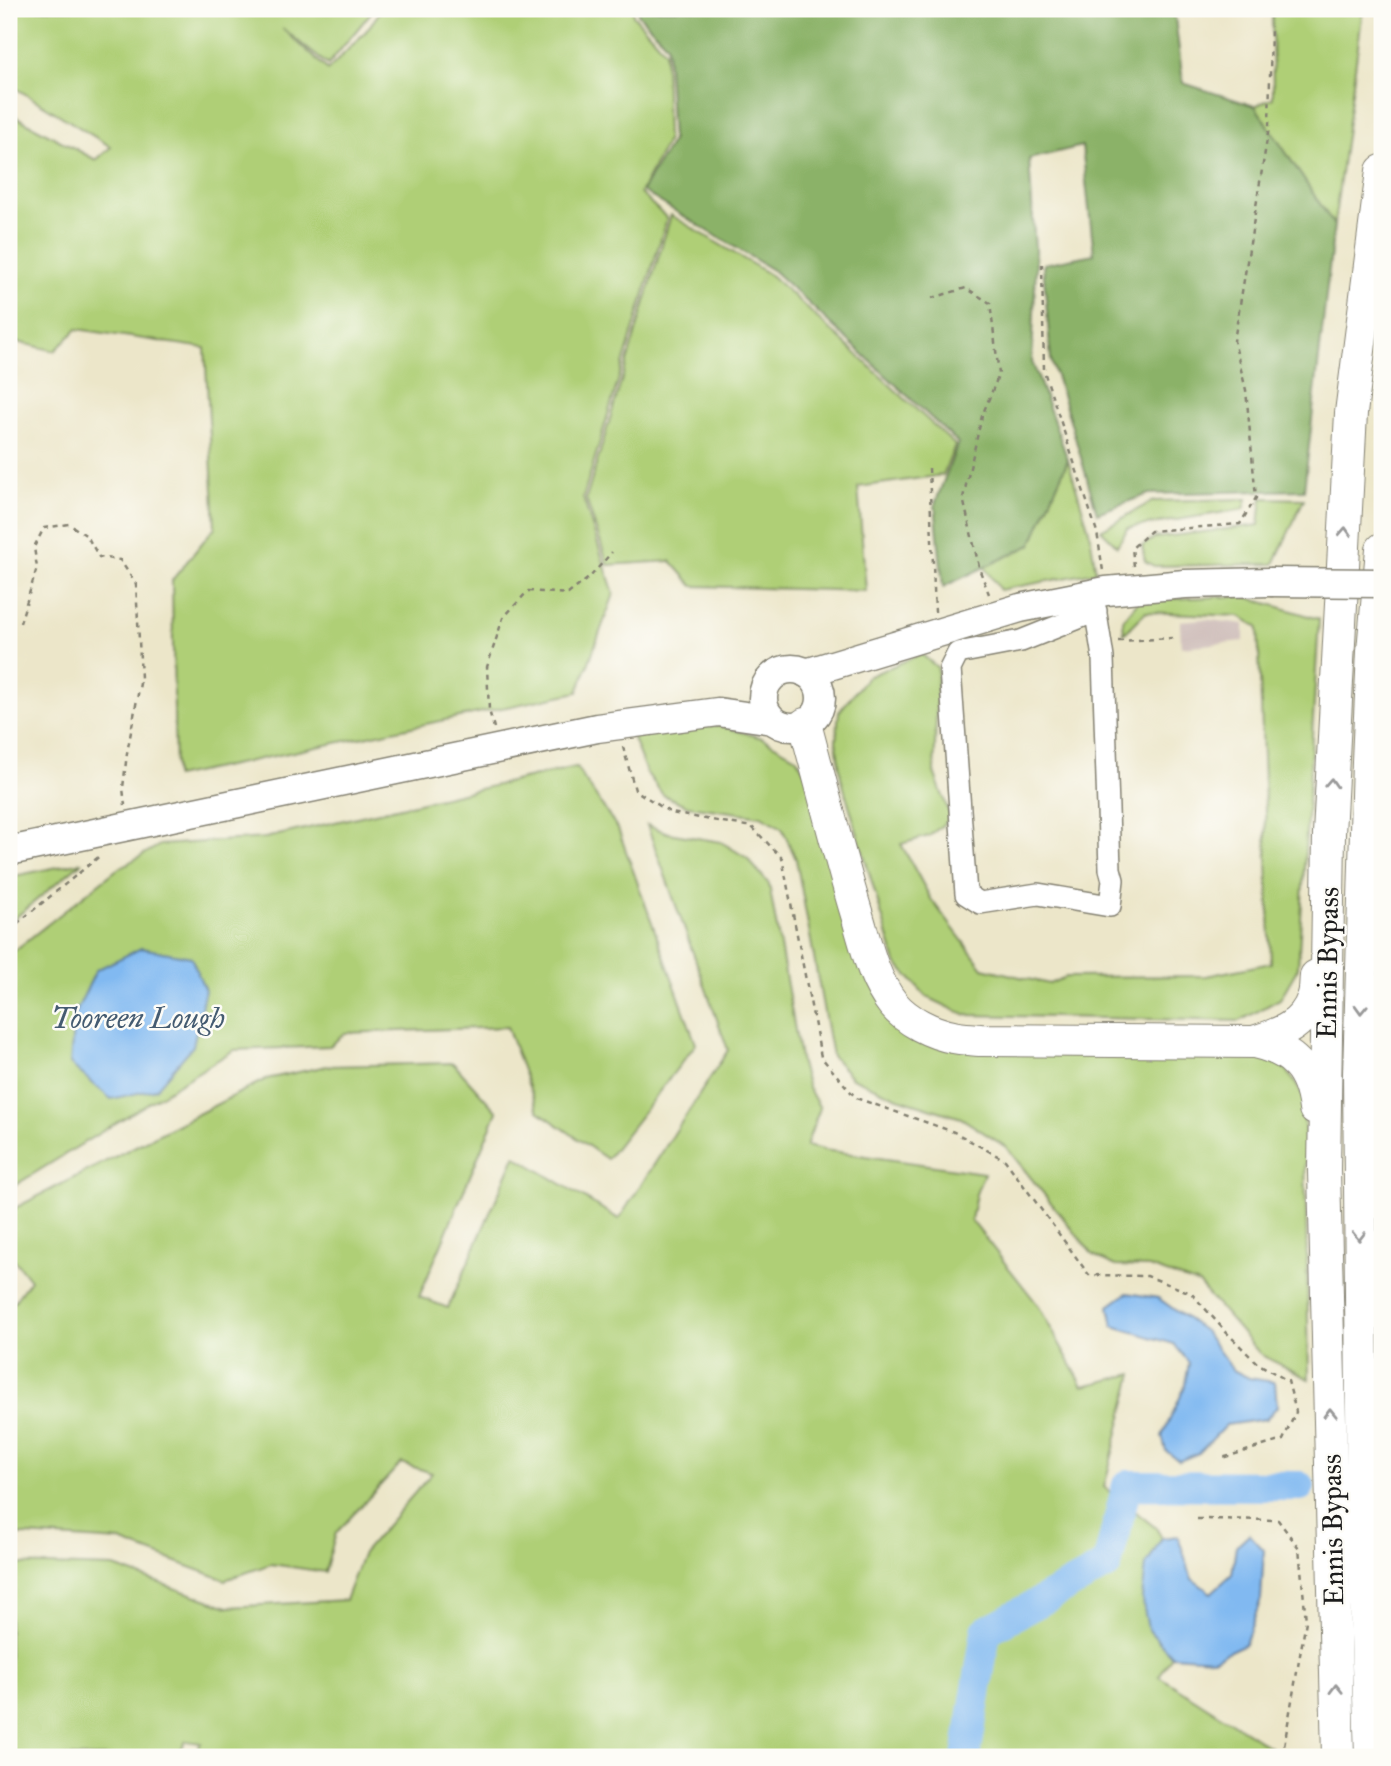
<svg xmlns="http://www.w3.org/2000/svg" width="1391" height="1766" font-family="'IM FELL Great Primer',serif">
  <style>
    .industrial { fill: #d0c0bc }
    .green { fill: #afcf76; stroke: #667649; stroke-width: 2 }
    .forest { fill: #8bb267; stroke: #546742; stroke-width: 2 }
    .water { fill: #81b9f1; stroke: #4e6a86; stroke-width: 2 }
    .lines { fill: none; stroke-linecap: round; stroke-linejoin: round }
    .river { stroke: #81b9f1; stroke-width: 30 }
    .minor-casing { stroke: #848172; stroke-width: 24 }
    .major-casing { stroke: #848172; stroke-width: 31 }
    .highway-casing { stroke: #848172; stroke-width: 34 }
    .path { stroke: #848172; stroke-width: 2.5; stroke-dasharray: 5 5; stroke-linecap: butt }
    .minor { stroke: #fff; stroke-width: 21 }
    .major { stroke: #fff; stroke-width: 28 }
    .highway { stroke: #fff; stroke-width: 32 }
    .major-bridge-casing { stroke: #848172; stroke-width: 31; stroke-linecap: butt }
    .major-bridge { stroke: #fff; stroke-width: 28 }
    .oneway { stroke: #999 }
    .labels { text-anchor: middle; stroke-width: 5; stroke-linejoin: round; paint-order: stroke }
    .street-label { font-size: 28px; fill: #1c1c1c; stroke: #fdfcf7 }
    .water-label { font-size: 30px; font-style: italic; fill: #445b71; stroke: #fdfcf7 }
  </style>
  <rect width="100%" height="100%" fill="#fdfcf7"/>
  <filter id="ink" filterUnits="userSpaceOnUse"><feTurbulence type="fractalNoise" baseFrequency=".0143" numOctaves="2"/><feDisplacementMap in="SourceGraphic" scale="14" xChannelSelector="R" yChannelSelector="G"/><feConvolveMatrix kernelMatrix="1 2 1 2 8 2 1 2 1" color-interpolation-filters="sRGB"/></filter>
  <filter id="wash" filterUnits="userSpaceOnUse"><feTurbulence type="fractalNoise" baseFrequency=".00686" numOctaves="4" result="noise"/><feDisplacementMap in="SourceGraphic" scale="28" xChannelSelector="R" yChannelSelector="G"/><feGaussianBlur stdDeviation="1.57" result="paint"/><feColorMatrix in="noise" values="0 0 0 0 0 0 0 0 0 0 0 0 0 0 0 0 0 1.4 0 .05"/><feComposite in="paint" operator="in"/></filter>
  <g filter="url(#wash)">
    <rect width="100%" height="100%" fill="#ece6c9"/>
    <polygon class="industrial" points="1203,619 1244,624 1244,641 1181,647 1180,621"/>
    <g class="green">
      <polygon points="9,9 374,9 328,65 282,28 328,70 366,31 382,9 633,9 633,15 665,51 667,141 640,193 667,218 583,498 614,594 578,692 175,777 172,580 215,527 205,348 77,329 55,351 9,340 9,113 96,160 111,147 9,84"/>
      <polygon points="1272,9 1363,9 1334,225 1255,106 1273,98"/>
      <polygon points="671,215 772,276 955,445 943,475 858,487 866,591 693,586 671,561 608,565 586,499"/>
      <polygon points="1068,460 1090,534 1096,572 1000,590 984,567 1031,545"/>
      <polygon points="1262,498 1304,499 1274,564 1154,566 1145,561 1142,546 1155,538 1259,525"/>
      <polygon points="1247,499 1244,509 1128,528 1117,546 1101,530 1153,501"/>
      <polygon points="1243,596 1319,619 1298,968 1280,999 1240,1021 965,1015 927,997 896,963 841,778 836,741 839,712 867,677 921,654 938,668 934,772 951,818 929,836 901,844 931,899 983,968 1049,984 1066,977 1206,976 1271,963 1258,627 1239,616 1146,612 1124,634 1123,620 1139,600"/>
      <polygon points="718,725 762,738 796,757 812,784 900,1028 1255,1051 1287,1070 1304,1097 1309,1379 1261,1355 1199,1284 1149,1267 1115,1266 1093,1255 1006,1147 961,1118 898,1098 852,1078 832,1056 796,859 782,828 761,816 688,806 663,795 646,772 632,736"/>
      <polygon points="576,767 618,829 696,1044 607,1159 538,1111 507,1027 345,1033 330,1046 234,1050 9,1189 9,955 116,870 160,845 265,838"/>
      <polygon points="647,825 668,833 721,842 747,858 769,884 801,1064 808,1088 820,1108 806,1146 824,1150 984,1173 976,1194 971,1220 1038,1305 1083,1386 1133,1374 1104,1487 1156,1528 1162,1538 1146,1565 1148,1629 1172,1656 1159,1676 1270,1747 1270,1757 193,1757 201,1743 186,1741 176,1757 9,1757 9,1564 114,1567 228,1607 345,1600 363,1553 432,1473 401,1463 336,1533 325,1572 271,1564 225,1580 120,1541 9,1534 9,1309 30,1280 9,1253 9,1211 266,1079 327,1066 453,1063 497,1112 419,1297 448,1308 515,1156 619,1219 728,1050"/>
      <polygon points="82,862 9,923 9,877"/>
    </g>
    <polygon class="forest" points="638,9 1062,9 1082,17 1090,9 1174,9 1183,83 1255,106 1334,225 1304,490 1149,494 1097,513 1070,420 1051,360 1043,264 1094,254 1082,146 1029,159 1036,264 1032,361 1068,460 1031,545 943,587 935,504 958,443 774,271 642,191 672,141 667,45 638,14"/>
    <g class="water">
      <polygon points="141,948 191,957 205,990 193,1046 156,1089 111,1099 70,1064 74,1016 96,970"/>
      <polygon points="1127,1293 1158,1298 1204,1331 1233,1370 1249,1378 1275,1382 1277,1407 1266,1419 1226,1425 1199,1453 1179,1461 1166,1451 1162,1436 1184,1389 1189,1363 1174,1344 1113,1326 1109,1306"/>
      <polygon points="1249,1534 1264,1550 1261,1599 1245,1644 1213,1659 1172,1656 1148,1629 1142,1598 1146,1565 1162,1538 1178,1536 1192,1579 1211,1593 1232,1574 1236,1546"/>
    </g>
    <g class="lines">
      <polyline class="river" points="966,1757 986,1631 1107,1565 1127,1485 1300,1486"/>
    </g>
  </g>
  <g filter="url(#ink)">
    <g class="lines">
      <g class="minor-casing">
        <path id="minor" d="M1093 594C1096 616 1100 637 1103 658L1110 869 1113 880 1110 906 1038 894 980 903 966 894 950 669 958 653 1021 641 1096 611"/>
      </g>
      <g class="major-casing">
        <g id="major">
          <circle cx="792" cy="698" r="29"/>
          <polyline points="806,673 1020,608 1106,591 1185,584 1270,582"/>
          <polyline points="9,851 597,728 718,712 773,720"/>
        </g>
      </g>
      <g class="highway-casing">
        <g id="highway">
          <path d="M805 724C822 787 838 852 857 915 866 945 873 979 893 1004 907 1021 932 1033 953 1037 962 1039 971 1039 980 1040L1254 1042C1293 1051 1310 1068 1315 1109"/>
          <path d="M1254 1042C1279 1034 1304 1026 1313 998 1316 991 1315 983 1316 976"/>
          <polyline points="1338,1757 1324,1170 1329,834 1351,413 1382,171"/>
          <polyline points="1371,1757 1363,1513 1359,1074 1368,761 1373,651 1382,549"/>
        </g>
      </g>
      <g class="path">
        <polyline points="1042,264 1044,371 1097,532 1103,571"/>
        <polyline points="932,298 966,288 990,303 999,374 982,416 963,498 980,571 989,594"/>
        <polyline points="929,468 935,612"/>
        <polyline points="1134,566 1132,548 1151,531 1240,524 1256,498 1246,390 1234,341 1269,127 1271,26"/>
        <polyline points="20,623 37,568 34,547 44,528 69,524 87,536 99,557 120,560 136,584 141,678 127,753 123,788 125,805"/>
        <polyline points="1118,641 1174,638"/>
        <polyline points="494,728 489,710 487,667 503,618 528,591 568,594 590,577 612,552"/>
        <polyline points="623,747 635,790 671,813 752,827 782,858 821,1057 856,1098 954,1132 1005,1160 1089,1275 1147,1276 1191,1293 1226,1332 1257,1363 1288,1381 1296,1412 1283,1440 1222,1458"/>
        <polyline points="9,930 101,855"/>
        <polyline points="1197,1519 1278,1520 1299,1548 1306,1621 1282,1757"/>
      </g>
      <use href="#minor" class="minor"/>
      <use href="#major" class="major"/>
      <use href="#highway" class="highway"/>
      <g class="major-bridge-casing">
        <polyline id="major-bridge" points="1270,582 1382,583"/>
      </g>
      <use href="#major-bridge" class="major-bridge"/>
    </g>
    <defs><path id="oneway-chevron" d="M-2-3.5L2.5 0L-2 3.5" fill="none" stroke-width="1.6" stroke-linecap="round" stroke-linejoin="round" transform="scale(1.75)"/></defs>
    <g class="oneway">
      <use href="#oneway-chevron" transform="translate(1345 532) rotate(-87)"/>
      <use href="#oneway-chevron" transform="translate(1331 783) rotate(-87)"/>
      <use href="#oneway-chevron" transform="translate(1361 1009) rotate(92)"/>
      <use href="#oneway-chevron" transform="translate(1359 1236) rotate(90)"/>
      <use href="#oneway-chevron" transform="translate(1330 1413) rotate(-91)"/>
      <use href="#oneway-chevron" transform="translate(1336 1689) rotate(-91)"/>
    </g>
  </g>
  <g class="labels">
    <g class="street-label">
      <text transform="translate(1327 963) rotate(-89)" y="10">Ennis Bypass</text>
      <text transform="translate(1332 1530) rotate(-91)" y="10">Ennis Bypass</text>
    </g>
    <g class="water-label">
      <text x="138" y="1028">Tooreen Lough</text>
    </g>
  </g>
  <rect width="1391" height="1766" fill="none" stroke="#fdfcf7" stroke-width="35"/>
</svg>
